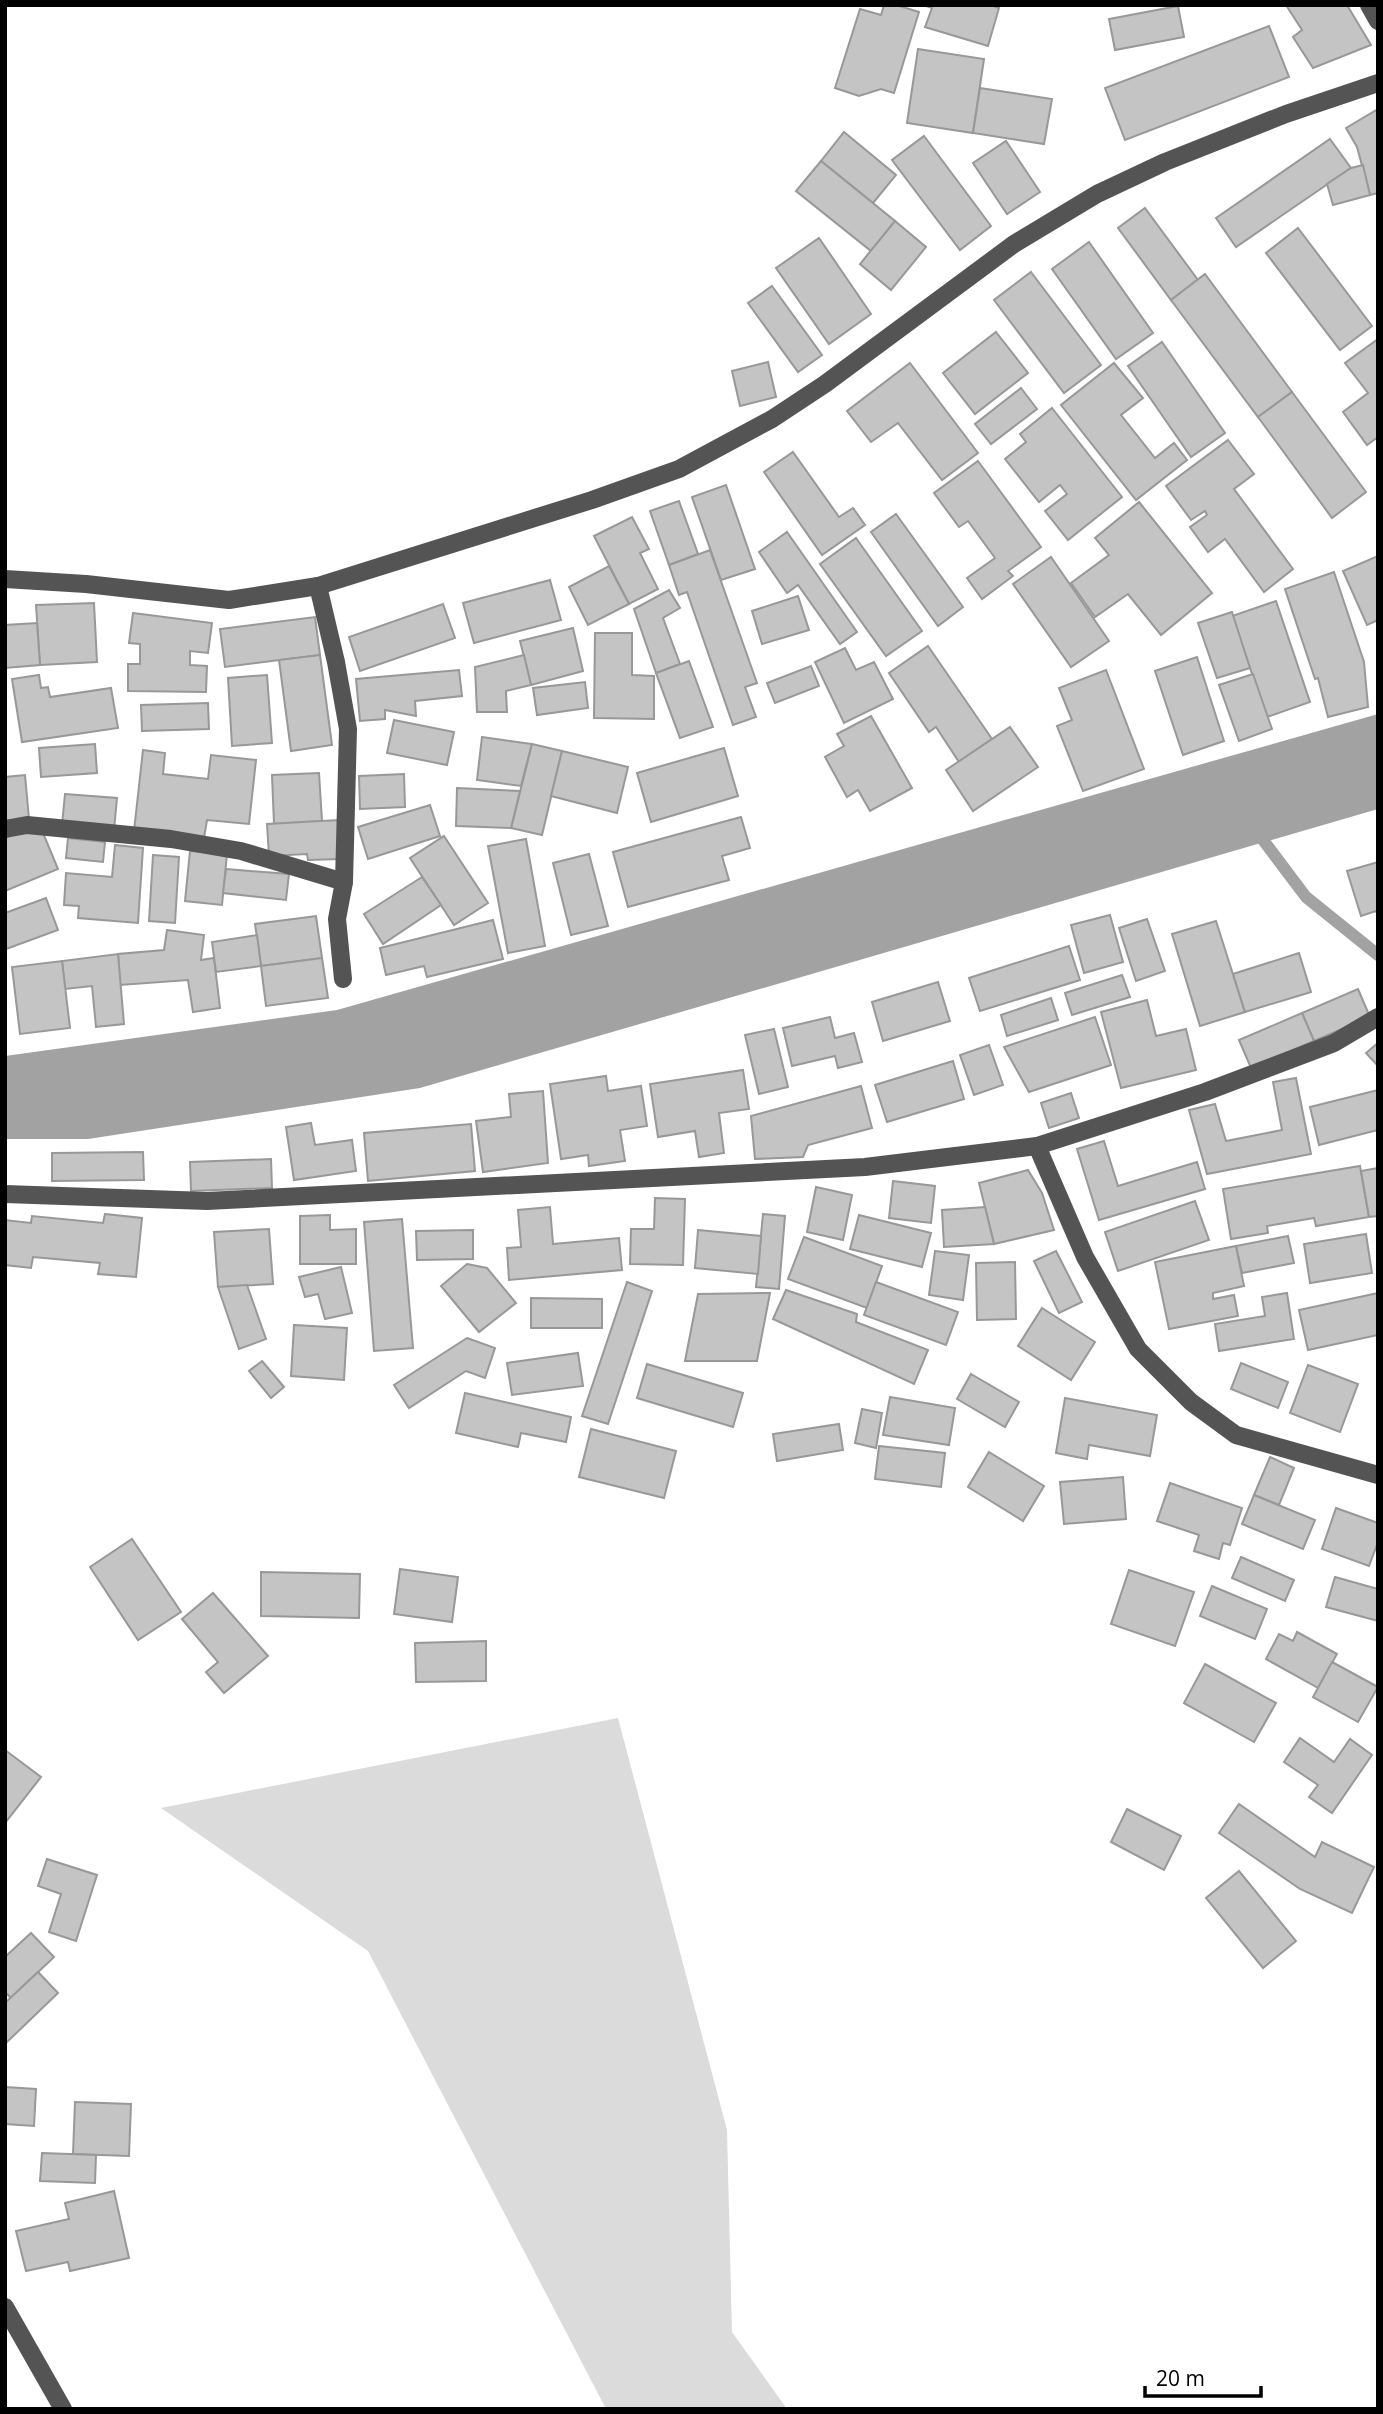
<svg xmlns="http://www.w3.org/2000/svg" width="1383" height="2414" font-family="'Open Sans',sans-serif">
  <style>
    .green { fill: #dbdbdb }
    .water { fill: #a2a2a2 }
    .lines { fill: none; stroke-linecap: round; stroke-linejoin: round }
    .stream { stroke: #a2a2a2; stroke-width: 12 }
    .building { fill: #c4c4c4; stroke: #989898; stroke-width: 2 }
    .minor { stroke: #545454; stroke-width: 18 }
  </style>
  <rect width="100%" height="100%" fill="#fff"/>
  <polygon class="green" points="618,1718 727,2130 732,2332 787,2409 606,2409 368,1951 161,1808"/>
  <polygon class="water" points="1378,714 1378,809 420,1088 88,1139 5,1139 5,1056 337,1010"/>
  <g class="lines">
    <polyline class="stream" points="1254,828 1306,897 1378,955"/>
  </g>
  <g class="building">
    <polygon points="884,5 896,5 919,12 894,93 881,89 859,96 835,88 860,9 881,15"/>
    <polygon points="923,5 990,5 999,8 988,46 925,27 932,8"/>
    <polygon points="1286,5 1347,5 1371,45 1313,68 1293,37 1302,30"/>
    <polygon points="1178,6 1184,37 1115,50 1109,19"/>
    <polygon points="1269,26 1289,77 1125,140 1105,88"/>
    <polygon points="918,49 984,59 973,133 907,123"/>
    <polygon points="980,88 1052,99 1044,144 973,133"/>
    <polygon points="1378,109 1378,193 1370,195 1357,147 1346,128"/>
    <polygon points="844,132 896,175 873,203 821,161"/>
    <polygon points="924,136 991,226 960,250 892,160"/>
    <polygon points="1330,139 1351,168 1236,247 1216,218"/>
    <polygon points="1006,141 1040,192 1007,214 973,163"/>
    <polygon points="821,161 895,221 871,251 796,191"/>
    <polygon points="1363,165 1370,195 1333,205 1327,184 1351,168"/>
    <polygon points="1145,208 1198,280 1171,300 1118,228"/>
    <polygon points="895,221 926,247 891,290 860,264"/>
    <polygon points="1298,228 1372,326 1340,350 1266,253"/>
    <polygon points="819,238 871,314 829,344 776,268"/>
    <polygon points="1089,242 1153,333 1116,359 1052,269"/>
    <polygon points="1031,272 1101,365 1064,393 994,300"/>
    <polygon points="1205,274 1292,392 1258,417 1171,300"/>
    <polygon points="772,286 822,355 798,372 748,303"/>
    <polygon points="996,332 1028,373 975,414 943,373"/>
    <polygon points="1378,339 1378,437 1367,445 1343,412 1368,393 1345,363"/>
    <polygon points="1162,342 1225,433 1191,457 1128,366"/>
    <polygon points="768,362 776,397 740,406 732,371"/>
    <polygon points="910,363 978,453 942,480 898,423 871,442 847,411"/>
    <polygon points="1114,363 1143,398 1121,415 1155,458 1174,443 1187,460 1136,500 1061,405"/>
    <polygon points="1021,388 1037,409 991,444 975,424"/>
    <polygon points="1292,392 1366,492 1332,518 1258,417"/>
    <polygon points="1052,408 1122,497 1068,540 1045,511 1067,494 1060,485 1039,502 1005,459 1026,442 1020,434"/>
    <polygon points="1228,440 1254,474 1234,489 1293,569 1264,592 1225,539 1208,552 1190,527 1207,515 1205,511 1191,520 1166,486"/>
    <polygon points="793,452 839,517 853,508 865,525 822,555 764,472"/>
    <polygon points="978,461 1041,547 1008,571 1013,576 982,599 967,578 995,558 968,521 959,527 934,493"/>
    <polygon points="726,485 755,569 721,580 692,497"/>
    <polygon points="679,501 698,554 669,565 650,511"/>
    <polygon points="1139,502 1212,593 1161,635 1128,594 1095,617 1071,583 1109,555 1095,538"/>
    <polygon points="896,514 963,607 938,626 871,532"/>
    <polygon points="632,517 649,549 640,553 658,589 629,604 594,536"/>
    <polygon points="787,532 857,632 840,644 798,585 787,593 759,552"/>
    <polygon points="856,538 922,631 886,656 820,564"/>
    <polygon points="710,550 757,683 745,687 756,717 733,725 687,592 679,595 669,565"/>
    <polygon points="1378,556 1378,620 1367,625 1343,571"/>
    <polygon points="1051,557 1109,641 1071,667 1013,584"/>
    <polygon points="609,566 629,604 588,625 569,587"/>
    <polygon points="1334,572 1364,662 1368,707 1328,717 1318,678 1315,679 1285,589"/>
    <polygon points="550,580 561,620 474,643 463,603"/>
    <polygon points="669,590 680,608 663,618 680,664 656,673 634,609"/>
    <polygon points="798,596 809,630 762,644 752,611"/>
    <polygon points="1276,601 1310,702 1267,717 1232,616"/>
    <polygon points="94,603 97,662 40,665 36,605"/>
    <polygon points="443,604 455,638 360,671 349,637"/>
    <polygon points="1232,612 1250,668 1217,678 1198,623"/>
    <polygon points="133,613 212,623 208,653 190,651 190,665 207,666 206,692 128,691 128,664 140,664 140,644 129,643"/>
    <polygon points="315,617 320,655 225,667 220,629"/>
    <polygon points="37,623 40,665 5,668 5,625"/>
    <polygon points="573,628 583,671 531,685 520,641"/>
    <polygon points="595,633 632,633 632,675 654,676 654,719 594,718"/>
    <polygon points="928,646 992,739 959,762 936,727 929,732 889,673"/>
    <polygon points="845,648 856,670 874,662 893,699 844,723 815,662"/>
    <polygon points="320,655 332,745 291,751 279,660"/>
    <polygon points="524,655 531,685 506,691 507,712 477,712 475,667"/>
    <polygon points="1197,657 1224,741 1183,755 1155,671"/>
    <polygon points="689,661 713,727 680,738 656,673"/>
    <polygon points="811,666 819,686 775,703 767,683"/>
    <polygon points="459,670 462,696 415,701 416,716 385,710 385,719 360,721 356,679"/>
    <polygon points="1106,670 1144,769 1083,791 1057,726 1072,720 1059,688"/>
    <polygon points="1253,674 1272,729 1239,741 1219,685"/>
    <polygon points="39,675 41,688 48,687 50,697 111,688 118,728 22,742 12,679"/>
    <polygon points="267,675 272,743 232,746 228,678"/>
    <polygon points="585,682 588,708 537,715 533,688"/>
    <polygon points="208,703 209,729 142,731 141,705"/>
    <polygon points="871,716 912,788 870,811 858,790 847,797 825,757 844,746 837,734"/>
    <polygon points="394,720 454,732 447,765 387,753"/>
    <polygon points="1010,727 1038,767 973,811 946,770"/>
    <polygon points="482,737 532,744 521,786 477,780"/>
    <polygon points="95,744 97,773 41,777 39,748"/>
    <polygon points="532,744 562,751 542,835 511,828"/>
    <polygon points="724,748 738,796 651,822 637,773"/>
    <polygon points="143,750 165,753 163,774 208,779 211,755 256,760 249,824 207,820 204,838 134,831"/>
    <polygon points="562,751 628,767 617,813 551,796"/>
    <polygon points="319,773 322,821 274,824 272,775"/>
    <polygon points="404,774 405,807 360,809 359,776"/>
    <polygon points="25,775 29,819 5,821 5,777"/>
    <polygon points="457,788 520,791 511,828 456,826"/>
    <polygon points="65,794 117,798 114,830 62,825"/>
    <polygon points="430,805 440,836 368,859 358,827"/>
    <polygon points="741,817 750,848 722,856 729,880 628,907 613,852"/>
    <polygon points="339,820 341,859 308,860 307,854 269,856 267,824"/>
    <polygon points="24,830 43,833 58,869 5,891 5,838"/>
    <polygon points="444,836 488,903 454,925 410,858"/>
    <polygon points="68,838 105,842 103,862 66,858"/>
    <polygon points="526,839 545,946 508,953 488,846"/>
    <polygon points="115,845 143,848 138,923 78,918 79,906 64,905 66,873 112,877"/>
    <polygon points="190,851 227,854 222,905 185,901"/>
    <polygon points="589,854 608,926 571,935 553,863"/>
    <polygon points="153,855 179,857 175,923 149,921"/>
    <polygon points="1378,862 1378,915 1376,911 1361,916 1347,871"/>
    <polygon points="226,869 289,874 286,900 223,893"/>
    <polygon points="422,877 441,905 383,944 364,914"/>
    <polygon points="46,898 58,930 6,949 5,913"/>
    <polygon points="1110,915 1123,962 1084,973 1071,925"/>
    <polygon points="316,916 322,958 261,966 255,924"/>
    <polygon points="1147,919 1165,971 1136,981 1119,928"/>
    <polygon points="493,920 503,959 427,977 424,966 386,975 380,948"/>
    <polygon points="1216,921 1245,1012 1200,1026 1172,934"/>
    <polygon points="167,930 204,935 201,960 214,958 220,1008 193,1012 188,980 120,985 118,954 164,950"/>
    <polygon points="257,935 261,966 216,972 212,942"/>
    <polygon points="1069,946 1080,980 980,1011 969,978"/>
    <polygon points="1299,953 1311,992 1245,1012 1233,974"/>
    <polygon points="118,954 124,1024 96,1027 92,986 65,989 62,961"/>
    <polygon points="322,958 328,998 266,1006 261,966"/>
    <polygon points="62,961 70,1028 20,1034 12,967"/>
    <polygon points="1122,975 1130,997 1072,1015 1065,993"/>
    <polygon points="938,982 950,1021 883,1041 872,1002"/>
    <polygon points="1358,989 1370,1017 1314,1041 1302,1013"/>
    <polygon points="1051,998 1058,1020 1007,1036 1001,1015"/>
    <polygon points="1147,1000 1156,1036 1186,1029 1196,1070 1121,1088 1101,1012"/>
    <polygon points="1302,1013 1314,1041 1251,1068 1239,1040"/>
    <polygon points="830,1017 835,1038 854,1033 862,1062 838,1068 835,1056 792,1066 783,1028"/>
    <polygon points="1095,1017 1111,1065 1029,1092 1004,1047"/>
    <polygon points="774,1029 788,1087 759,1094 745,1035"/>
    <polygon points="1378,1043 1378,1066 1366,1053"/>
    <polygon points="989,1045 1003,1085 974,1095 960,1055"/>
    <polygon points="953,1061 964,1099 887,1122 875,1085"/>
    <polygon points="743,1070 749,1109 719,1113 724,1153 699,1157 695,1131 658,1137 650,1084"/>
    <polygon points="606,1076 608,1091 641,1086 647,1126 620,1130 625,1161 589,1166 588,1155 561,1159 550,1084"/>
    <polygon points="1296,1078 1311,1154 1207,1174 1189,1110 1215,1104 1226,1141 1282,1130 1273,1082"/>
    <polygon points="861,1086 872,1128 808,1145 803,1157 755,1159 751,1116"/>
    <polygon points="1378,1090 1378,1130 1319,1145 1310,1107"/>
    <polygon points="543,1091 548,1163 483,1172 476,1121 511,1117 509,1094"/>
    <polygon points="1071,1093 1079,1118 1049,1128 1041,1103"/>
    <polygon points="311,1123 315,1145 352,1140 356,1171 294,1180 286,1127"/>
    <polygon points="471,1124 475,1171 368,1181 364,1133"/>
    <polygon points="1104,1141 1118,1186 1197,1162 1205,1189 1099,1220 1077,1149"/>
    <polygon points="143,1152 144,1180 52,1181 52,1153"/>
    <polygon points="271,1159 272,1188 191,1191 190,1162"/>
    <polygon points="1360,1166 1369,1217 1316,1226 1314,1218 1267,1226 1268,1233 1231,1239 1223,1189"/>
    <polygon points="1378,1168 1378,1216 1369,1217 1361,1171"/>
    <polygon points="1028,1170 1042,1193 1054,1230 994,1244 979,1183"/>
    <polygon points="893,1181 935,1186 931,1223 889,1218"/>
    <polygon points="816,1187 852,1195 843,1240 807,1232"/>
    <polygon points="655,1198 685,1199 683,1265 630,1264 631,1229 654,1229"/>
    <polygon points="1195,1201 1209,1240 1118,1271 1105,1232"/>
    <polygon points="550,1207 553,1244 619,1238 622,1270 509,1280 507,1248 521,1247 518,1210"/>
    <polygon points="985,1207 994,1244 944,1247 942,1210"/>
    <polygon points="105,1214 142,1218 136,1277 98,1274 100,1263 33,1257 31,1268 5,1265 5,1220 31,1223 32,1216 103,1223"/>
    <polygon points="763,1214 785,1216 779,1289 756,1287"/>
    <polygon points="330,1215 330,1230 356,1229 356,1264 300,1264 300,1216"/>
    <polygon points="859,1215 931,1233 922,1267 850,1249"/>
    <polygon points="402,1219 413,1348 374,1351 364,1222"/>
    <polygon points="269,1229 273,1284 218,1287 214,1232"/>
    <polygon points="473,1230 473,1259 417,1260 416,1231"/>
    <polygon points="698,1230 761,1236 758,1274 695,1268"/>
    <polygon points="1366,1234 1372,1273 1310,1283 1304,1244"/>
    <polygon points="1288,1236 1294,1263 1242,1273 1236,1246"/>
    <polygon points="804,1237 882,1266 867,1308 788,1279"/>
    <polygon points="1236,1246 1244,1286 1213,1293 1213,1299 1234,1295 1238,1316 1169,1329 1155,1262"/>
    <polygon points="935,1251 969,1255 963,1300 929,1295"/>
    <polygon points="1056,1251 1082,1302 1059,1313 1034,1261"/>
    <polygon points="1015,1262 1016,1319 977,1320 976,1263"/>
    <polygon points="467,1264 487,1268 516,1303 479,1332 441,1286"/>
    <polygon points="341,1267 352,1313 325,1319 318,1294 305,1297 299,1277"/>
    <polygon points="627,1282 652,1291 608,1424 582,1416"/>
    <polygon points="876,1282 958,1312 946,1345 864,1315"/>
    <polygon points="247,1285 266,1339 239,1349 218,1287"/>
    <polygon points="786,1290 857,1314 856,1322 928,1350 914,1384 773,1319"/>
    <polygon points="770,1293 757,1361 685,1361 698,1294"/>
    <polygon points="1287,1293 1294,1339 1219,1351 1215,1324 1265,1316 1262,1297"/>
    <polygon points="1378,1293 1378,1335 1308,1350 1299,1310"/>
    <polygon points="531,1298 602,1299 602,1328 531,1328"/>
    <polygon points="1042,1308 1095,1342 1071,1380 1018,1346"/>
    <polygon points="294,1325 347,1328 344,1380 291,1376"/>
    <polygon points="467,1338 495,1348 485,1378 466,1371 409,1408 394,1385"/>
    <polygon points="578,1353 583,1386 512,1395 507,1363"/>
    <polygon points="262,1361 284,1387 271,1398 249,1371"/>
    <polygon points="1241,1363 1288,1382 1278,1408 1231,1389"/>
    <polygon points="647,1364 743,1393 733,1427 637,1398"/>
    <polygon points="1308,1365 1358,1384 1340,1432 1290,1413"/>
    <polygon points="971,1374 1019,1402 1005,1427 957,1399"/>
    <polygon points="465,1393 571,1417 566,1442 521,1433 518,1447 456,1433"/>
    <polygon points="890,1397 955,1408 949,1445 883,1435"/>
    <polygon points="1065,1398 1157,1415 1150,1456 1089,1445 1087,1459 1056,1453"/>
    <polygon points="862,1409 882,1413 876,1448 855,1443"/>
    <polygon points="839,1424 843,1450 777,1461 773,1434"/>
    <polygon points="591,1429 676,1451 664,1498 579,1477"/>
    <polygon points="879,1446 945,1453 941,1487 875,1479"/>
    <polygon points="989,1452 1044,1486 1023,1521 968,1487"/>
    <polygon points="1270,1457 1294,1468 1279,1505 1254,1495"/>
    <polygon points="1123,1477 1126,1519 1064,1524 1060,1482"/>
    <polygon points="1170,1483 1242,1508 1230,1545 1223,1543 1219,1559 1194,1551 1199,1535 1157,1521"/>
    <polygon points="1254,1495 1315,1520 1303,1549 1242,1524"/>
    <polygon points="1336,1508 1378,1523 1378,1542 1369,1566 1322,1549"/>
    <polygon points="132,1539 181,1612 138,1640 90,1567"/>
    <polygon points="1241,1557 1294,1580 1285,1601 1232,1578"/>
    <polygon points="400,1569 458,1577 452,1622 394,1614"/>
    <polygon points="1129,1570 1194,1592 1175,1646 1111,1624"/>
    <polygon points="261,1572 360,1574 359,1618 261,1616"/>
    <polygon points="1335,1577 1378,1589 1378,1621 1326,1607"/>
    <polygon points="1212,1586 1267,1609 1255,1639 1200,1616"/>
    <polygon points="213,1593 268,1656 224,1693 206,1672 218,1662 182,1619"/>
    <polygon points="1297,1632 1337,1654 1318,1688 1266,1659 1279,1634 1293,1641"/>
    <polygon points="486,1641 486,1681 416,1682 415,1643"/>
    <polygon points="1332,1662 1378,1687 1358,1722 1313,1697"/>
    <polygon points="1205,1664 1276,1703 1254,1742 1184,1703"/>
    <polygon points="1300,1738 1334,1762 1350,1739 1372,1755 1332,1813 1309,1797 1318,1785 1284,1762"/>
    <polygon points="5,1750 41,1777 5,1823"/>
    <polygon points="1239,1804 1315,1857 1322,1842 1374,1867 1352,1913 1300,1889 1219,1833"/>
    <polygon points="1127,1809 1181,1836 1164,1870 1111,1842"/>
    <polygon points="47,1859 97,1875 76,1941 49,1932 61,1894 38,1886"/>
    <polygon points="1239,1871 1296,1941 1263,1968 1206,1898"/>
    <polygon points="31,1933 54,1957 11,1998 5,1992 5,1957"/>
    <polygon points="38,1972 58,1993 5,2044 5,2003"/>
    <polygon points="5,2087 36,2089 34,2126 5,2124"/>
    <polygon points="75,2102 131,2104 129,2156 73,2154"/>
    <polygon points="42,2153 96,2155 95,2183 40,2181"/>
    <polygon points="114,2191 129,2258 70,2271 68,2262 26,2271 16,2231 69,2219 65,2203"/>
  </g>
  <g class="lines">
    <g class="minor">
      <polyline points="1369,5 1378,21"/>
      <polyline points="5,579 86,584 229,600 318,586 592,500 679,469 772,419 825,384 1014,244 1097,194 1165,162 1286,114 1378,83"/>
      <polyline points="318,586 336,662 348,729 344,882 337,919 343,979"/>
      <polyline points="5,829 27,825 171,839 241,851 344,882"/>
      <polyline points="1037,1146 1085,1257 1138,1349 1191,1402 1236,1435 1378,1475"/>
      <polyline points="5,1194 207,1201 865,1167 1037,1146 1205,1092 1334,1043 1378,1017"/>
      <polyline points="5,2307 63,2409"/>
    </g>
  </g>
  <rect width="1383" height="2414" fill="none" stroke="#000000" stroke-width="14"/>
  <path d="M1145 2386v10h116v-10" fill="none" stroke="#000000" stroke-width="3.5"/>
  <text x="1156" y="2386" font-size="21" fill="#000000" stroke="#ffffff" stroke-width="5" paint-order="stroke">20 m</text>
</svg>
